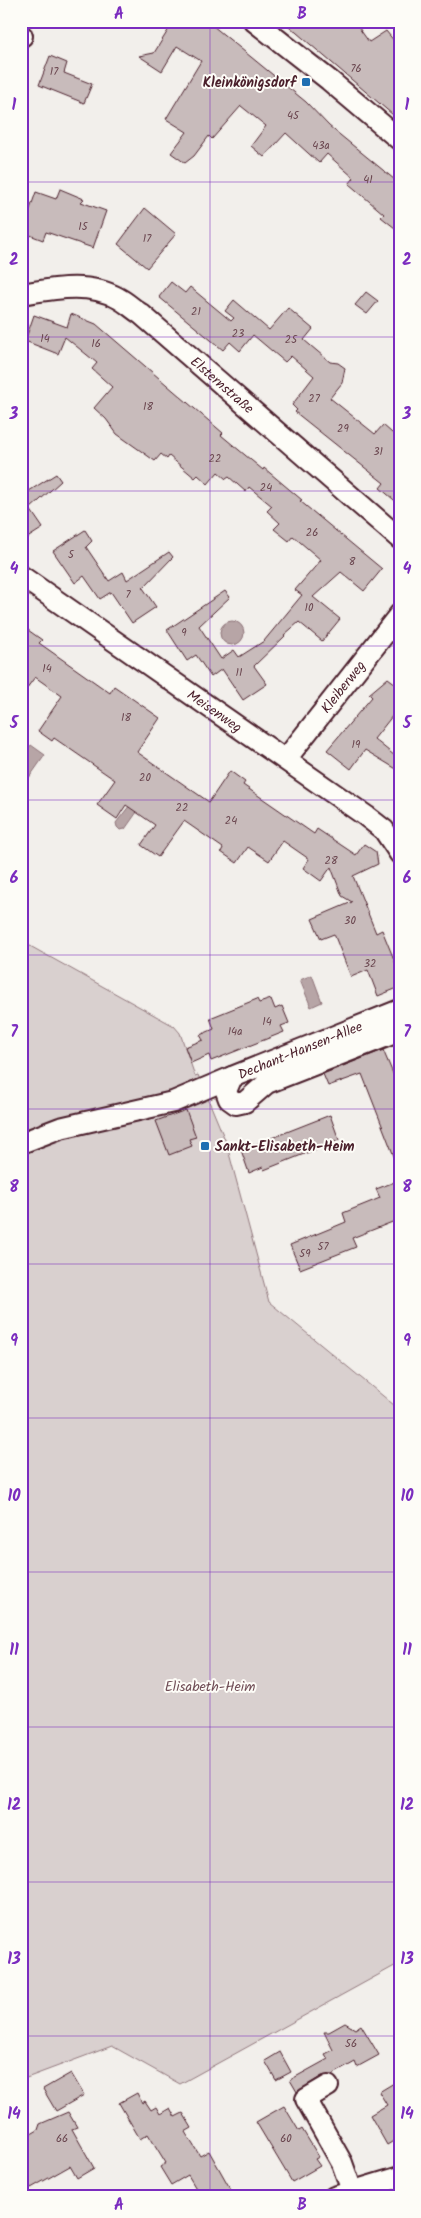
<svg xmlns="http://www.w3.org/2000/svg" width="421" height="2218" font-family="Kalam,sans-serif">
  <style>
    .green { fill: #d9d0cf; stroke: #92787d }
    .water { fill: #b7a5a6; stroke: #8b6f75 }
    .building { fill: #c8bbbb; stroke: #4a1f2b }
    .lines { fill: none; stroke-linecap: round; stroke-linejoin: round }
    .minor-casing { stroke: #4a1f2b; stroke-width: 24 }
    .minor { stroke: #fdfcf7; stroke-width: 20 }
    .grid { fill: none; stroke: #7b2cbf; stroke-width: 1; stroke-opacity: 0.55 }
    .poi-dot { fill: #1f6fb2; stroke: #fdfcf7; stroke-width: 2 }
    .labels { text-anchor: middle; stroke-width: 4; stroke-linejoin: round; paint-order: stroke }
    .number-label { font-size: 11px; fill: #6a464f }
    .poi-label { font-size: 14px; font-weight: bold; fill: #4a1f2b; stroke: #fdfcf7; text-anchor: end }
    .street-label { font-size: 14px; fill: #4a1f2b; stroke: #fdfcf7 }
    .park-label { font-size: 14px; fill: #6e4b54; stroke: #fdfcf7 }
    .neatline { fill: none; stroke: #7b2cbf; stroke-width: 2 }
    .grid-label { font-size: 16px; text-anchor: middle; font-weight: bold; fill: #7b2cbf }
  </style>
  <rect width="100%" height="100%" fill="#f2efeb"/>
  <filter id="ink" filterUnits="userSpaceOnUse"><feTurbulence type="fractalNoise" baseFrequency=".02" numOctaves="2"/><feDisplacementMap in="SourceGraphic" scale="10" xChannelSelector="R" yChannelSelector="G"/><feConvolveMatrix kernelMatrix="1 2 1 2 8 2 1 2 1" color-interpolation-filters="sRGB"/></filter>
  <g filter="url(#ink)">
    <polygon class="green" points="21,941 174,1026 180,1033 195,1076 198,1075 226,1142 269,1302 400,1410 400,1963 180,2084 112,2046 21,2080"/>
    <g class="water">
      <circle cx="232" cy="633" r="12"/>
      <polygon points="31,745 45,755 26,782 21,779 21,759"/>
      <polygon points="130,805 137,812 125,829 120,830 117,827 116,823"/>
      <polygon points="312,975 322,1002 311,1007 300,980"/>
    </g>
    <g class="building">
      <polygon points="174,21 207,21 306,102 329,126 400,184 400,232 381,217 384,214 349,184 354,178 327,154 319,163 286,133 264,157 251,146 266,126 241,106 212,139 209,136 194,156 185,163 171,153 187,132 166,119 201,61 177,46 162,71 139,56 154,53"/>
      <polygon points="283,21 354,21 369,42 386,31 400,48 400,121"/>
      <polygon points="50,56 67,63 64,73 92,84 84,103 39,85"/>
      <polygon points="60,189 84,199 81,202 106,211 93,248 46,232 43,240 22,232 36,192 56,199"/>
      <polygon points="145,208 176,234 147,268 118,244"/>
      <polygon points="171,282 185,293 190,287 231,321 234,318 225,311 234,300 269,330 288,308 313,329 304,340 330,362 338,363 345,368 342,383 330,398 375,434 383,425 400,440 400,505 380,488 384,483 295,412 297,410 292,405 314,376 291,356 285,362 253,335 240,351 230,342 223,350 159,297"/>
      <polygon points="366,292 378,301 367,314 355,305"/>
      <polygon points="71,314 96,324 223,433 221,435 263,470 264,468 302,500 300,501 382,569 364,591 341,572 313,597 340,619 322,641 299,622 284,635 285,636 254,666 267,684 243,700 222,669 211,677 196,655 187,661 167,630 225,591 230,597 199,626 221,659 234,650 239,657 264,641 302,595 295,590 321,560 293,536 289,541 274,529 280,523 267,511 272,506 249,487 246,492 229,477 226,479 218,472 208,484 198,475 195,478 169,456 167,459 161,454 155,461 117,434 106,419 94,408 112,387 92,369 97,363 65,337 58,354 25,341 34,315 67,327"/>
      <polygon points="56,474 61,481 30,509 43,528 21,542 21,496"/>
      <polygon points="85,530 92,541 86,547 109,581 123,572 127,580 169,552 173,557 143,588 156,607 132,623 111,592 100,599 84,576 75,583 53,551"/>
      <polygon points="21,625 42,640 39,643 110,693 114,686 160,718 137,752 209,802 230,771 245,782 243,785 314,834 317,829 356,855 364,844 376,852 378,864 353,876 376,933 382,930 400,974 400,987 378,996 368,970 351,977 334,934 321,939 312,919 352,902 342,896 331,867 321,881 303,868 309,859 283,841 269,861 248,847 237,863 221,852 223,848 184,821 158,857 141,845 155,825 126,805 117,819 97,805 115,780 54,738 52,741 38,731 62,696 35,677 21,696"/>
      <polygon points="388,678 400,687 400,720 393,715 374,739 400,760 400,768 398,770 365,750 351,769 327,750 372,697 369,694"/>
      <polygon points="257,999 259,1003 271,999 275,1009 282,1006 289,1023 281,1026 284,1032 211,1061 209,1055 191,1063 185,1047 203,1040 200,1035 214,1029 210,1018"/>
      <polygon points="383,1050 400,1090 399,1169 362,1074 328,1086 323,1074"/>
      <polygon points="186,1110 196,1137 189,1139 192,1146 169,1155 156,1121"/>
      <polygon points="330,1115 339,1140 264,1170 263,1167 249,1173 241,1150"/>
      <polygon points="400,1180 400,1219 352,1238 356,1247 300,1269 290,1245 346,1222 343,1213 380,1198 376,1189"/>
      <polygon points="345,2023 355,2029 361,2025 379,2055 357,2067 355,2062 332,2075 322,2076 297,2092 290,2080 328,2059 325,2054 333,2050 324,2032 329,2032"/>
      <polygon points="280,2052 291,2072 276,2080 265,2061"/>
      <polygon points="71,2073 84,2095 56,2111 43,2089"/>
      <polygon points="394,2083 400,2093 400,2137 387,2145 370,2115 387,2105 379,2092"/>
      <polygon points="137,2093 142,2103 145,2101 151,2110 156,2107 160,2114 170,2108 175,2117 183,2113 192,2128 185,2132 200,2156 209,2151 235,2197 201,2197 188,2175 171,2185 160,2167 166,2163 148,2134 140,2139 119,2103"/>
      <polygon points="284,2106 299,2131 302,2129 319,2157 315,2159 320,2166 292,2182 256,2122"/>
      <polygon points="68,2112 77,2127 72,2129 94,2168 77,2178 70,2166 31,2188 24,2179 21,2170 21,2168 29,2164 21,2150 21,2140 38,2130 40,2124"/>
    </g>
    <g class="lines">
      <g class="minor-casing">
        <g id="minor">
          <polyline points="254,21 329,80 400,140"/>
          <polyline points="21,36 22,36"/>
          <path id="s1" d="M21 294C52 289 89 281 118 298 126 302 133 309 141 314L400 539"/>
          <path id="s2" d="M21 576 366 816 384 830 400 854"/>
          <path id="s3" d="M286 759 400 614"/>
          <polyline points="400,1010 232,1077 226,1091 229,1099 236,1104 245,1102 267,1083 400,1031"/>
          <polyline points="21,1143 60,1128 173,1102 232,1077"/>
          <polyline points="328,2086 306,2099 342,2163 352,2191"/>
          <polyline points="334,2197 400,2177"/>
        </g>
      </g>
      <use href="#minor" class="minor"/>
    </g>
  </g>
  <path class="grid" d="M210 21V2197M21 182H400M21 337H400M21 491H400M21 646H400M21 800H400M21 955H400M21 1109H400M21 1264H400M21 1418H400M21 1572H400M21 1727H400M21 1882H400M21 2036H400"/>
  <g class="poi-dot">
    <rect x="301" y="77" width="10" height="10" rx="2.5"/>
    <rect x="200" y="1141" width="10" height="10" rx="2.5"/>
  </g>
  <g class="labels">
    <g class="number-label">
      <text x="356" y="72">76</text>
      <text x="54" y="75">17</text>
      <text x="293" y="119">45</text>
      <text x="321" y="149">43a</text>
      <text x="368" y="183">41</text>
      <text x="83" y="230">15</text>
      <text x="147" y="242">17</text>
      <text x="196" y="315">21</text>
      <text x="238" y="337">23</text>
      <text x="45" y="342">14</text>
      <text x="291" y="343">25</text>
      <text x="96" y="347">16</text>
      <text x="314" y="402">27</text>
      <text x="148" y="410">18</text>
      <text x="343" y="432">29</text>
      <text x="378" y="455">31</text>
      <text x="215" y="462">22</text>
      <text x="266" y="491">24</text>
      <text x="312" y="536">26</text>
      <text x="71" y="558">5</text>
      <text x="352" y="565">8</text>
      <text x="128" y="598">7</text>
      <text x="309" y="611">10</text>
      <text x="184" y="636">9</text>
      <text x="47" y="672">14</text>
      <text x="239" y="676">11</text>
      <text x="126" y="721">18</text>
      <text x="356" y="748">19</text>
      <text x="145" y="781">20</text>
      <text x="182" y="811">22</text>
      <text x="231" y="824">24</text>
      <text x="331" y="864">28</text>
      <text x="350" y="924">30</text>
      <text x="370" y="967">32</text>
      <text x="267" y="1025">14</text>
      <text x="235" y="1035">14a</text>
      <text x="323" y="1250">57</text>
      <text x="305" y="1257">59</text>
      <text x="351" y="2047">56</text>
      <text x="62" y="2142">66</text>
      <text x="286" y="2142">60</text>
    </g>
    <g class="poi-label">
      <text x="296" y="87">Kleinkönigsdorf</text>
      <text x="215" y="1151" text-anchor="start">Sankt-Elisabeth-Heim</text>
    </g>
    <g class="street-label">
      <text dy="5" stroke="none"><textPath href="#s1" startOffset="235">Elsternstraße</textPath></text>
      <text dy="5" stroke="none"><textPath href="#s3" startOffset="92">Kleiberweg</textPath></text>
      <text dy="5" stroke="none"><textPath href="#s2" startOffset="236">Meisenweg</textPath></text>
      <text transform="translate(300 1050) rotate(-22)" y="5">Dechant-Hansen-Allee</text>
    </g>
    <g class="park-label">
      <text x="210" y="1691">Elisabeth-Heim</text>
    </g>
  </g>
  <rect width="421" height="2218" fill="none" stroke="#fdfcf7" stroke-width="55"/>
  <rect x="28" y="28" width="366" height="2162" class="neatline"/>
  <g class="grid-label">
    <text x="119" y="19">A</text>
    <text x="302" y="19">B</text>
    <text x="14" y="110">1</text>
    <text x="407" y="110">1</text>
    <text x="14" y="265">2</text>
    <text x="407" y="265">2</text>
    <text x="14" y="419">3</text>
    <text x="407" y="419">3</text>
    <text x="14" y="574">4</text>
    <text x="407" y="574">4</text>
    <text x="14" y="728">5</text>
    <text x="407" y="728">5</text>
    <text x="14" y="883">6</text>
    <text x="407" y="883">6</text>
    <text x="14" y="1037">7</text>
    <text x="407" y="1037">7</text>
    <text x="14" y="1192">8</text>
    <text x="407" y="1192">8</text>
    <text x="14" y="1346">9</text>
    <text x="407" y="1346">9</text>
    <text x="14" y="1501">10</text>
    <text x="407" y="1501">10</text>
    <text x="14" y="1655">11</text>
    <text x="407" y="1655">11</text>
    <text x="14" y="1810">12</text>
    <text x="407" y="1810">12</text>
    <text x="14" y="1964">13</text>
    <text x="407" y="1964">13</text>
    <text x="14" y="2119">14</text>
    <text x="407" y="2119">14</text>
    <text x="119" y="2210">A</text>
    <text x="302" y="2210">B</text>
  </g>
</svg>
